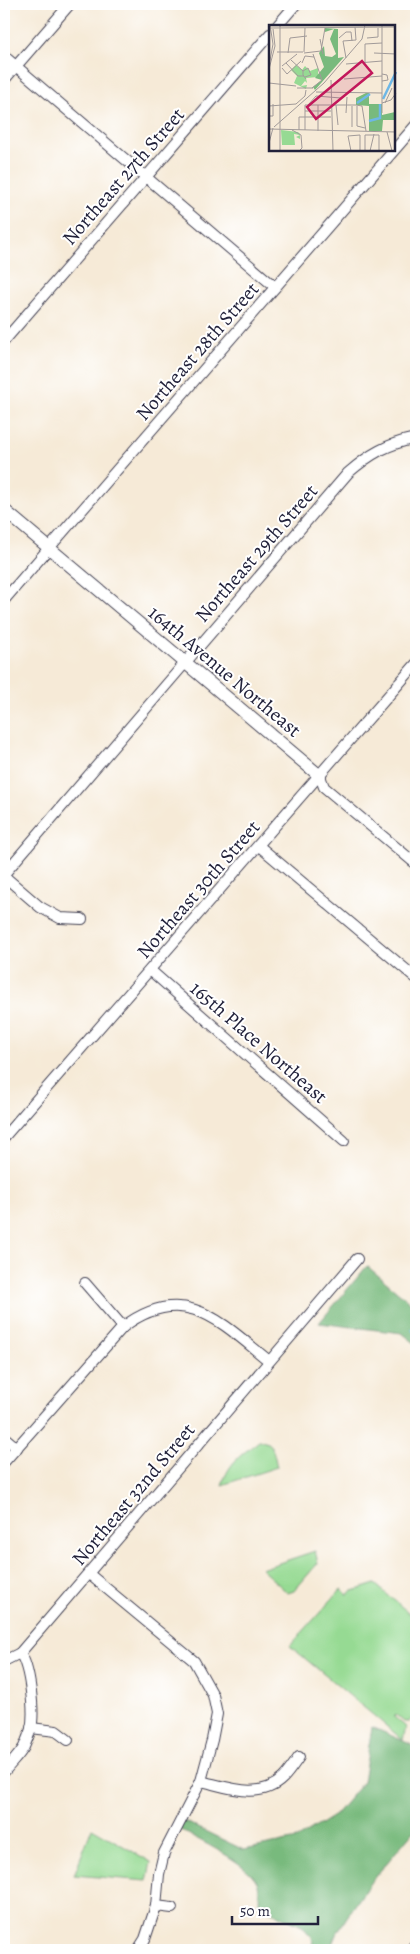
<svg xmlns="http://www.w3.org/2000/svg" width="420" height="1954" font-family="Alegreya,serif">
  <style>
    .green { fill: #96da93; stroke: #5c7e67 }
    .forest { fill: #78ba7d; stroke: #4d6e5c }
    .lines { fill: none; stroke-linecap: round; stroke-linejoin: round }
    .stream { stroke: #6eb7e6; stroke-width: 3 }
    .minor-casing { stroke: #424052; stroke-width: 12 }
    .tertiary-casing { stroke: #424052; stroke-width: 14 }
    .minor { stroke: #fff; stroke-width: 10 }
    .tertiary { stroke: #fff; stroke-width: 12 }
    .labels { text-anchor: middle; stroke-width: 4; stroke-linejoin: round; paint-order: stroke }
    .street-label { font-size: 20px; fill: #22223b; stroke: #fff }
    .inset-river { fill: none; stroke: #6eb7e6; stroke-width: 2.5 }
    .inset-road { fill: none; stroke: #a19a99; stroke-width: 1 }
    .view { fill: #c2185b; fill-opacity: 0.15; stroke: #c2185b; stroke-width: 2.5 }
    .inset-edge { fill: none; stroke: #22223b; stroke-width: 2.5 }
  </style>
  <rect width="100%" height="100%" fill="#fff"/>
  <filter id="ink" filterUnits="userSpaceOnUse"><feTurbulence type="fractalNoise" baseFrequency=".02" numOctaves="2"/><feDisplacementMap in="SourceGraphic" scale="10" xChannelSelector="R" yChannelSelector="G"/><feConvolveMatrix kernelMatrix="1 2 1 2 8 2 1 2 1" color-interpolation-filters="sRGB"/></filter>
  <filter id="wash" filterUnits="userSpaceOnUse"><feTurbulence type="fractalNoise" baseFrequency=".0096" numOctaves="4" result="noise"/><feDisplacementMap in="SourceGraphic" scale="20" xChannelSelector="R" yChannelSelector="G"/><feGaussianBlur stdDeviation="1.12" result="paint"/><feColorMatrix in="noise" values="0 0 0 0 0 0 0 0 0 0 0 0 0 0 0 0 0 1.4 0 .05"/><feComposite in="paint" operator="in"/></filter>
  <g filter="url(#wash)">
    <rect width="100%" height="100%" fill="#f6ead7"/>
    <g class="green">
      <path d="M259 1441C274 1441 274 1455 277 1467L222 1485C229 1462 241 1455 259 1441Z"/>
      <polygon points="315,1551 318,1563 294,1591 288,1593 261,1569"/>
      <polygon points="375,1584 416,1619 416,1715 410,1722 404,1722 396,1715 394,1717 406,1727 403,1740 290,1646 341,1589 348,1595 350,1592"/>
      <polygon points="92,1828 151,1862 147,1881 74,1875"/>
    </g>
    <g class="forest">
      <polygon points="367,1266 416,1307 416,1344 402,1333 319,1323"/>
      <path d="M372 1727 410 1744 416 1749V1828L370 1883 347 1917 334 1938 331 1950H314L312 1937 302 1926 259 1906C259 1899 260 1889 257 1882 248 1863 198 1840 179 1829L184 1821 244 1850 297 1839 335 1815 363 1782Z"/>
    </g>
    <g class="lines">
      <polyline class="stream" points="413,1330 416,1332"/>
    </g>
  </g>
  <g filter="url(#ink)">
    <g class="lines">
      <g class="minor-casing">
        <g id="minor">
          <polyline points="277,26 296,4"/>
          <polyline points="4,56 275,287"/>
          <polyline points="4,80 70,4"/>
          <polyline points="4,341 270,34"/>
          <polyline points="4,600 416,125"/>
          <polyline points="320,776 324,787 416,864"/>
          <polyline points="259,846 416,978"/>
          <path d="M4 874 348 473C370 454 387 444 416 438"/>
          <polyline points="4,876 40,907 60,918 82,919"/>
          <polyline points="150,970 344,1141"/>
          <polyline points="4,1137 416,664"/>
          <polyline points="85,1283 123,1327"/>
          <polyline points="4,1437 17,1448"/>
          <path d="M4 1462 123 1327C184 1281 221 1322 269 1361"/>
          <polyline points="89,1574 194,1661 213,1695 217,1714 212,1740 201,1781 164,1853 159,1874 156,1906 145,1939 138,1950"/>
          <polyline points="4,1661 20,1653"/>
          <polyline points="31,1728 56,1731 68,1740"/>
          <path d="M4 1772C10 1764 19 1756 24 1747 26 1742 29 1735 31 1729 35 1712 30 1667 20 1653L357 1259"/>
          <path d="M201 1781C227 1787 260 1801 283 1778 289 1772 294 1764 299 1757"/>
          <polyline points="156,1906 172,1908"/>
          <polyline points="411,1950 416,1943"/>
        </g>
      </g>
      <g class="tertiary-casing">
        <polyline id="tertiary" points="4,510 320,776"/>
      </g>
      <use href="#minor" class="minor"/>
      <use href="#tertiary" class="tertiary"/>
    </g>
  </g>
  <g class="labels">
    <g class="street-label">
      <text transform="translate(123 176) rotate(-49)" y="7">Northeast 27th Street</text>
      <text transform="translate(197 351) rotate(-49)" y="7">Northeast 28th Street</text>
      <text transform="translate(256 553) rotate(-49)" y="7">Northeast 29th Street</text>
      <text transform="translate(225 671) rotate(40)" y="7">164th Avenue Northeast</text>
      <text transform="translate(198 889) rotate(-49)" y="7">Northeast 30th Street</text>
      <text transform="translate(259 1042) rotate(41)" y="7">165th Place Northeast</text>
      <text transform="translate(133 1494) rotate(-50)" y="7">Northeast 32nd Street</text>
    </g>
  </g>
  <g transform="translate(269 25)">
    <rect width="126" height="126" fill="#f6ead7"/>
    <path d="M27 40 33 45 36 41 41 46 49 43V52L37 53 38 58 36 56 32 61 38 60 37 64 25 58 28 51 22 45ZM12 105 29 107 31 109V114L27 112 31 110 25 109 26 120H13Z" fill="#96da93"/>
    <path d="M56 3 69 4V33L75 32 46 65 44 62 53 55 46 53 55 42 50 28 55 21 56 31 63 32 67 29 61 14 65 4 56 7ZM97 68H100V79H113V90L126 87V95H114L113 106H100V81L87 80V73Z" fill="#78ba7d"/>
    <path class="inset-river" d="M114 74 127 47M88 78 101 69M100 96 111 93V79"/>
    <path class="inset-road" d="M113 0V88M0 3 127 2M70 13 77 7H82L83 16M98 13 109 12V3M51 14 54 29M74 16 87 15 86 2M74 16 77 33M52 26 56 3M8 27H34M35 27 36 3M19 28 21 13 38 11M35 28 52 26M105 28 127 29M22 35 34 46M17 38 29 51H35M33 38 36 31 45 32M96 38V19L113 18M77 39 113 36M0 41 4 19 1 0M13 41 28 29M13 43 18 49 32 36M0 44 6 21 4 4M113 49 118 50 119 55 113 56M36 52 42 50 39 43 34 46V50L37 54M75 54 113 51M62 55 64 126M0 58 27 61M28 63H44M43 63 53 55 44 29M47 67 113 68M11 76V0M113 78 122 75 127 68M116 78 123 63M39 80 47 71 72 73M67 80 69 100M0 81 27 79 36 71 37 65M83 81V102M88 81V101L96 103M36 86H62M77 88 78 72M0 91H4V79M5 102 55 58 93 14 96 0M0 104 127 107M23 105 32 110 33 123 30 126M30 105V92H62M36 105V80H87L93 81 97 106M49 106V80M118 107 123 126M96 110H110V126H101M79 111 91 110V126M79 111 82 126M0 118 4 103M11 126V76M96 126V110M101 126 105 109"/>
    <path class="view" d="M93 36 103 48 47 94 38 82Z"/>
    <rect width="126" height="126" class="inset-edge"/>
  </g>
  <rect width="420" height="1954" fill="none" stroke="#fff" stroke-width="20"/>
  <path d="M232 1916v8h86v-8" fill="none" stroke="#22223b" stroke-width="2.5"/>
  <text x="240" y="1916" font-size="15" fill="#22223b" stroke="#ffffff" stroke-width="4" paint-order="stroke">50 m</text>
</svg>
